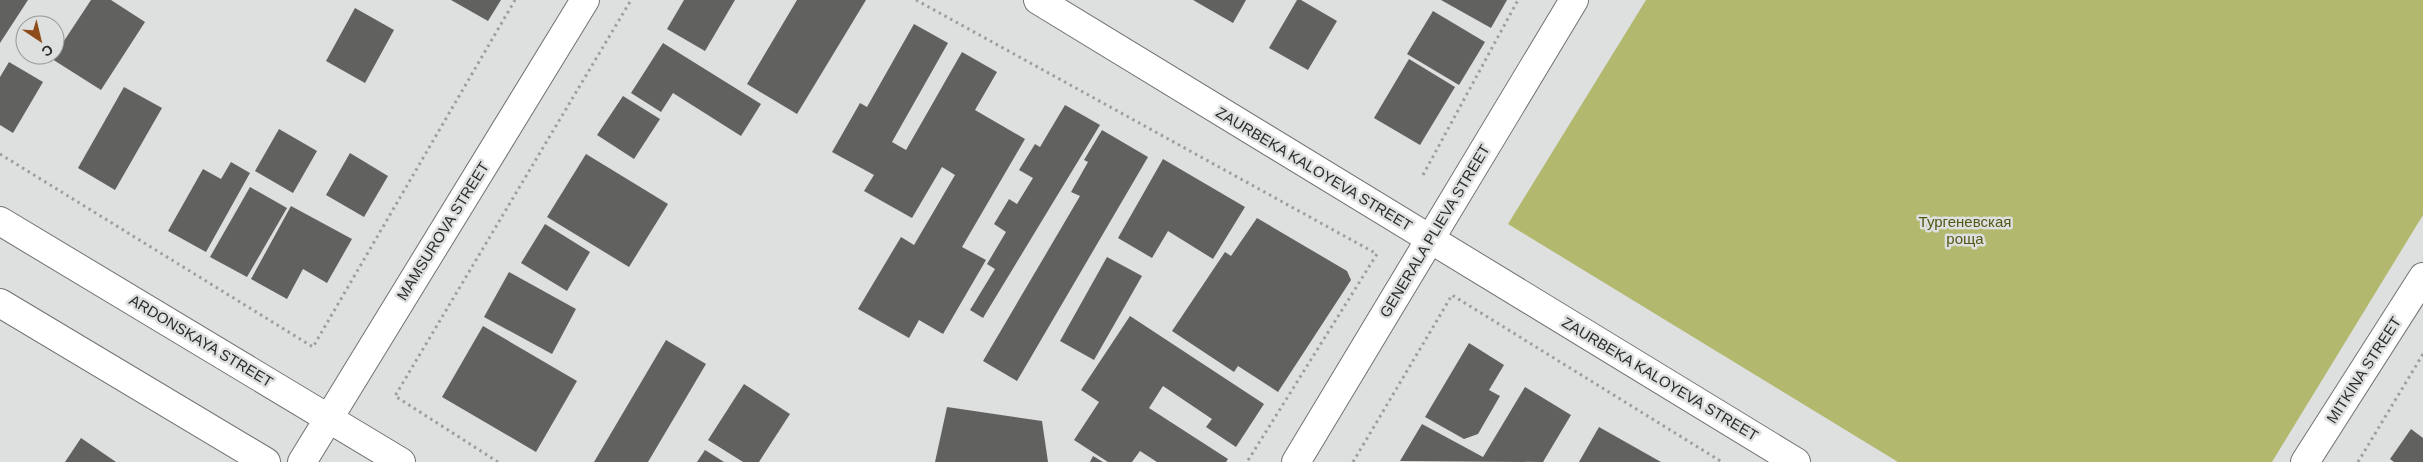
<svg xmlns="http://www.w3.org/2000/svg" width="2423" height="462" font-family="Helvetica,sans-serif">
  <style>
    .green { fill: #b2b86d }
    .building { fill: #616260 }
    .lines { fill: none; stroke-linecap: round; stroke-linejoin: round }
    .street-casing { stroke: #707371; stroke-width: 30 }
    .secondary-casing { stroke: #707371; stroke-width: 30 }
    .path { stroke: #9d9f9d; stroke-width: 3; stroke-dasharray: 2.5 4; stroke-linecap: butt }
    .street { stroke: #fff; stroke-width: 28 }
    .secondary { stroke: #fff; stroke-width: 28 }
    .labels { text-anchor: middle; stroke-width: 5; stroke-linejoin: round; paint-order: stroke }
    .street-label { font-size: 15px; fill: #2b2c2b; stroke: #dde0de }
    .park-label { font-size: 15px; fill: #545716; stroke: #dde0de }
  </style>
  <rect width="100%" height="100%" fill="#dde0de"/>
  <polygon class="green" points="1646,0 2423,0 2423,215 2272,462 1898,462 1508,224"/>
  <g class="building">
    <polygon points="0,0 28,0 0,43"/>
    <polygon points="91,0 111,0 145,22 101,90 52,59"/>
    <polygon points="451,0 501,0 488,21"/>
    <polygon points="684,0 735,0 705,51 667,29"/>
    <polygon points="797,0 866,0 797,114 747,84"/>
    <polygon points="1193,0 1246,0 1233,23"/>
    <polygon points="1297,0 1301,0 1337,21 1308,70 1269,48"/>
    <polygon points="1441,0 1507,0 1491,28"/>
    <polygon points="355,8 394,30 365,83 326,61"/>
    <polygon points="1433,11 1485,42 1459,85 1407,54"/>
    <polygon points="914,24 948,43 892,142 906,150 962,52 997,72 975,110 1025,139 962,247 986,260 943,334 919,320 909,338 858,309 901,237 914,245 955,175 942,167 912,218 864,191 874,175 832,152 860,103 867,107"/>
    <polygon points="663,43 761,104 741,136 673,93 661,112 631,93"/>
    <polygon points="1409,59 1455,87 1420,145 1374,118"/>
    <polygon points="9,62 43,82 13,133 0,125 0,77"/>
    <polygon points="124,87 162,108 115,190 78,168"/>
    <polygon points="623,96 660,119 634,159 597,135"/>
    <polygon points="1065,105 1100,125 983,318 970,310 995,269 987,264 1006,232 994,224 1009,199 1017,204 1033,178 1019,170 1035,144 1040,147"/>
    <polygon points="279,129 317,151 293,193 255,171"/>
    <polygon points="1102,130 1148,157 1017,381 983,361 1080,196 1071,192 1088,162 1084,160"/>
    <polygon points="350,153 388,176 364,217 326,195"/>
    <polygon points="586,154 668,204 629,267 547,217"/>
    <polygon points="1163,159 1245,207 1213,259 1168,231 1152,258 1118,238"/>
    <polygon points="231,162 250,173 206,252 168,231 203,169 221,179"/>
    <polygon points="250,187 287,208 247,277 210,257"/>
    <polygon points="291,206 352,239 327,283 303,269 287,299 251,279"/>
    <polygon points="1257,218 1347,271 1351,280 1278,392 1238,366 1234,372 1172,331 1225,252 1231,256"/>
    <polygon points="545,224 590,252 567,291 521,263"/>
    <polygon points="1107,257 1142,276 1094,360 1060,341"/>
    <polygon points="509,272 576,309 552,354 484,317"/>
    <polygon points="1130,316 1264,404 1236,447 1206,427 1212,419 1163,386 1149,408 1228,459 1226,462 1157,462 1140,451 1132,462 1108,462 1074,440 1099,402 1081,390"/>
    <polygon points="483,326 577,381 536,452 442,397"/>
    <polygon points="666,340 706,364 648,462 594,462"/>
    <polygon points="1469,343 1504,365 1489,390 1500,396 1478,434 1464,439 1425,417"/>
    <polygon points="744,384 790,414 759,462 743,462 708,440"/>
    <polygon points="1525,387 1571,415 1543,462 1400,461 1422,424 1483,457"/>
    <polygon points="947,407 1042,421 1048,462 935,462"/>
    <polygon points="1599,427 1661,462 1579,462"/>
    <polygon points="2411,429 2423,438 2423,462 2394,462 2390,459"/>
    <polygon points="81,438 116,462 65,462"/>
    <polygon points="705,450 724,462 697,462"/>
    <polygon points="1093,456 1103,462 1090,462"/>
  </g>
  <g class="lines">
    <g class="street-casing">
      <g id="street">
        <polyline points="1038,0 1796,462"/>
        <polyline points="302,462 585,0"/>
        <polyline points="2305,462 2423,277"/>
      </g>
    </g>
    <g class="secondary-casing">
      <g id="secondary">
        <polyline points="0,221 401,462"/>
        <polyline points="0,303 266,462"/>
        <polyline points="1296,462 1574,0"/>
      </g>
    </g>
    <g class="path">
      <polyline points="916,0 1377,254 1247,462"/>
      <polyline points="0,154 313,347 515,0"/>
      <polyline points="1423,175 1518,0"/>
      <polyline points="498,462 395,396 631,0"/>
      <polyline points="1353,462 1452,295 1722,462"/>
      <polyline points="2358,462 2423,354"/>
    </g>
    <use href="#street" class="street"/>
    <use href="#secondary" class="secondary"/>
  </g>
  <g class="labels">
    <g class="street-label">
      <text transform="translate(1314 169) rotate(31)" y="5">ZAURBEKA KALOYEVA STREET</text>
      <text transform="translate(443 231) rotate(-58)" y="5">MAMSUROVA STREET</text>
      <text transform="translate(1435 231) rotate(-59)" y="5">GENERALA PLIEVA STREET</text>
      <text transform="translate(201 341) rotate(31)" y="5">ARDONSKAYA STREET</text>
      <text transform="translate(2364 370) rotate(-57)" y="5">MITKINA STREET</text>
      <text transform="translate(1660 379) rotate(31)" y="5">ZAURBEKA KALOYEVA STREET</text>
    </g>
    <g class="park-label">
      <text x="1965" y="227">Тургеневская<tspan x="1965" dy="17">роща</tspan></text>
    </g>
  </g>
  <g transform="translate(40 40) rotate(145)"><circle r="24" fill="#dde0de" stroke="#969896"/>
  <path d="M0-4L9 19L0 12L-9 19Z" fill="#8e4c1a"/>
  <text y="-8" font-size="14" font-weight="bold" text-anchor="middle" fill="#2b2c2b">С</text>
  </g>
</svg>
